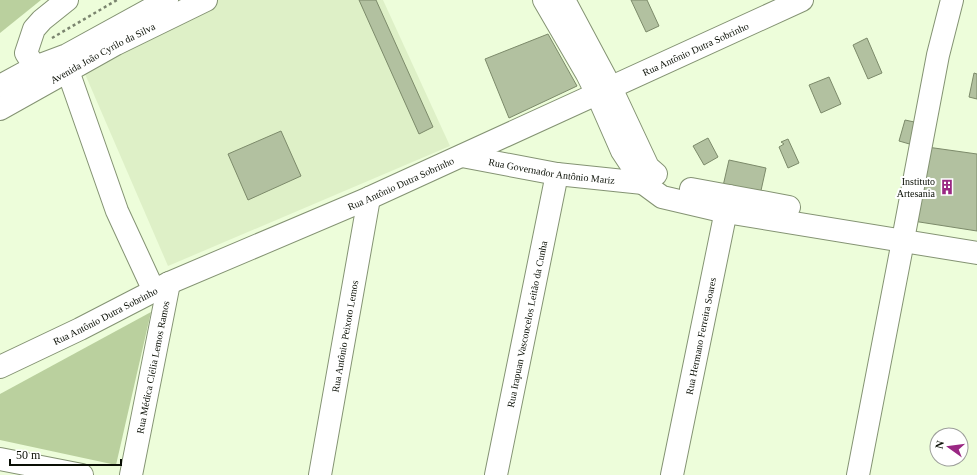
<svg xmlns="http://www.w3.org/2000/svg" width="977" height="475" font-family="Georgia,serif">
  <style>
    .built { fill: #def0c7 }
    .green { fill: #bad09e }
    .building { fill: #b2c1a0; stroke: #7c8a6a }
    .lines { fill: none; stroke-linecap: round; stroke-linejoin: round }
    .minor-casing { stroke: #849373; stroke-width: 24 }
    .major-casing { stroke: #849373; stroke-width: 24 }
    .path { stroke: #7a846e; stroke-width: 2.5; stroke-dasharray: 3 3; stroke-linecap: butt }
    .minor { stroke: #fff; stroke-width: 22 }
    .major { stroke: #fff; stroke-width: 22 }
    .labels { text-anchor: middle; stroke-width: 4; stroke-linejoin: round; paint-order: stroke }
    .street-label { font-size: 10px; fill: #0a0f05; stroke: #fff }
    .poi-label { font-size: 10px; fill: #0a0f05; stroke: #fff; text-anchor: end }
  </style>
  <rect width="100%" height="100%" fill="#edfdda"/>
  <polygon class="built" points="216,0 383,0 450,146 168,266 82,67"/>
  <g class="green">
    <polygon points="0,0 41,0 0,33"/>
    <polygon points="151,312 116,465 0,440 0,394"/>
  </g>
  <g class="building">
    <polygon points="359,0 376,0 433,127 419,134"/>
    <polygon points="631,0 647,0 659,26 646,32"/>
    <polygon points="548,34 577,86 509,118 485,59"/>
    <polygon points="867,38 882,73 868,79 853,45"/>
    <polygon points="974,73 977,74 977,99 969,97"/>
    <polygon points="829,77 841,104 821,113 809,85"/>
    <polygon points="905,120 919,123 913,145 899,141"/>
    <polygon points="281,131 301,176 248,200 228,154"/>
    <polygon points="708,138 718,157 704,165 693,146"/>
    <polygon points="788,139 799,163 788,168 779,147 784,144 781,142"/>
    <polygon points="920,146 977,154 977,231 913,221"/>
    <polygon points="729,160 766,168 760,195 723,186"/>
  </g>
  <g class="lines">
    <g class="minor-casing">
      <g id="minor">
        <polyline points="35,67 26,53 34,29 42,20 67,0"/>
        <polyline points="68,71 117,211 154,291"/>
        <path id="s1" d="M462 156 557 174 643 183"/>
        <polyline points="905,229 938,55 952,0"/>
        <path id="s2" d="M0 367 80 329 169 283 369 198 802 0"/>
        <polyline points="0,459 82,475"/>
        <path id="s3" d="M131 475 169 283"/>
        <path id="s4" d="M320 475 369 198"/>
        <path id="s5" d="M496 475 557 174"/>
        <path id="s6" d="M672 475 729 196"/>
        <polyline points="858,475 903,241"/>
      </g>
    </g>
    <g class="major-casing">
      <g id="major">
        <polyline points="544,0 587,74 597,94 622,151 643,183 662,197 726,212 977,253"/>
        <polyline points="564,0 611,88 648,167 656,174"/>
        <polyline points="0,86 35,67 67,55 167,0"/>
        <path id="s7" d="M0 109 116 44 206 0"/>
        <polyline points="691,189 789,207"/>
      </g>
    </g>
    <polyline class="path" points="52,38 117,0"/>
    <use href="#minor" class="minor"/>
    <use href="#major" class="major"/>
  </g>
  <defs>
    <g id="building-bare" transform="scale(1.2)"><path d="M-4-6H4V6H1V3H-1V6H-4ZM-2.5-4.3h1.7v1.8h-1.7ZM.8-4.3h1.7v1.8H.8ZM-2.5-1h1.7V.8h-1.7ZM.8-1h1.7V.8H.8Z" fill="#9a2783" stroke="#fff" stroke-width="2.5" paint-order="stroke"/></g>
  </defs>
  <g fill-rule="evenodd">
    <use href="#building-bare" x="947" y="187"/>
  </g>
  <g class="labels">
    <g class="street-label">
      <text dy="4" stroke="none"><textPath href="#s2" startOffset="765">Rua Antônio Dutra Sobrinho</textPath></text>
      <text dy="4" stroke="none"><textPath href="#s7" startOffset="117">Avenida João Cyrilo da Silva</textPath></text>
      <text dy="4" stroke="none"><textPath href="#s1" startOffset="91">Rua Governador Antônio Mariz</textPath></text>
      <text dy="4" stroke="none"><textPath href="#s2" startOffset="441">Rua Antônio Dutra Sobrinho</textPath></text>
      <text dy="4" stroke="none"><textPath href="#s2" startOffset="117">Rua Antônio Dutra Sobrinho</textPath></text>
      <text dy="4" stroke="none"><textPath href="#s5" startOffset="154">Rua Irapuan Vasconcelos Leitão da Cunha</textPath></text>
      <text dy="4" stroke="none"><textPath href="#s6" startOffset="142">Rua Hermano Ferreira Soares</textPath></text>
      <text dy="4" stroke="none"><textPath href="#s4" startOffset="141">Rua Antônio Peixoto Lemos</textPath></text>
      <text dy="4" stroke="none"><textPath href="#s3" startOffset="110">Rua Médica Clélia Lemos Ramos</textPath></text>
    </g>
    <g class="poi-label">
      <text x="935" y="185">Instituto<tspan x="935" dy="12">Artesania</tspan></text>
    </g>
  </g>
  <g transform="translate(949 447) rotate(284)"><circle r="19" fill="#ffffff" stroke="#9d9f9b"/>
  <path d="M0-3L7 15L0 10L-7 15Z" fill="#9a2783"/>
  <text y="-6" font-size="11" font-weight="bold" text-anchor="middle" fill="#0a0f05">N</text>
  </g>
  <path d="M10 459v6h111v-6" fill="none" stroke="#0a0f05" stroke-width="2"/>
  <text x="16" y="459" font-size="12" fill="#0a0f05" stroke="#ffffff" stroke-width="3" paint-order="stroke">50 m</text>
</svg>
